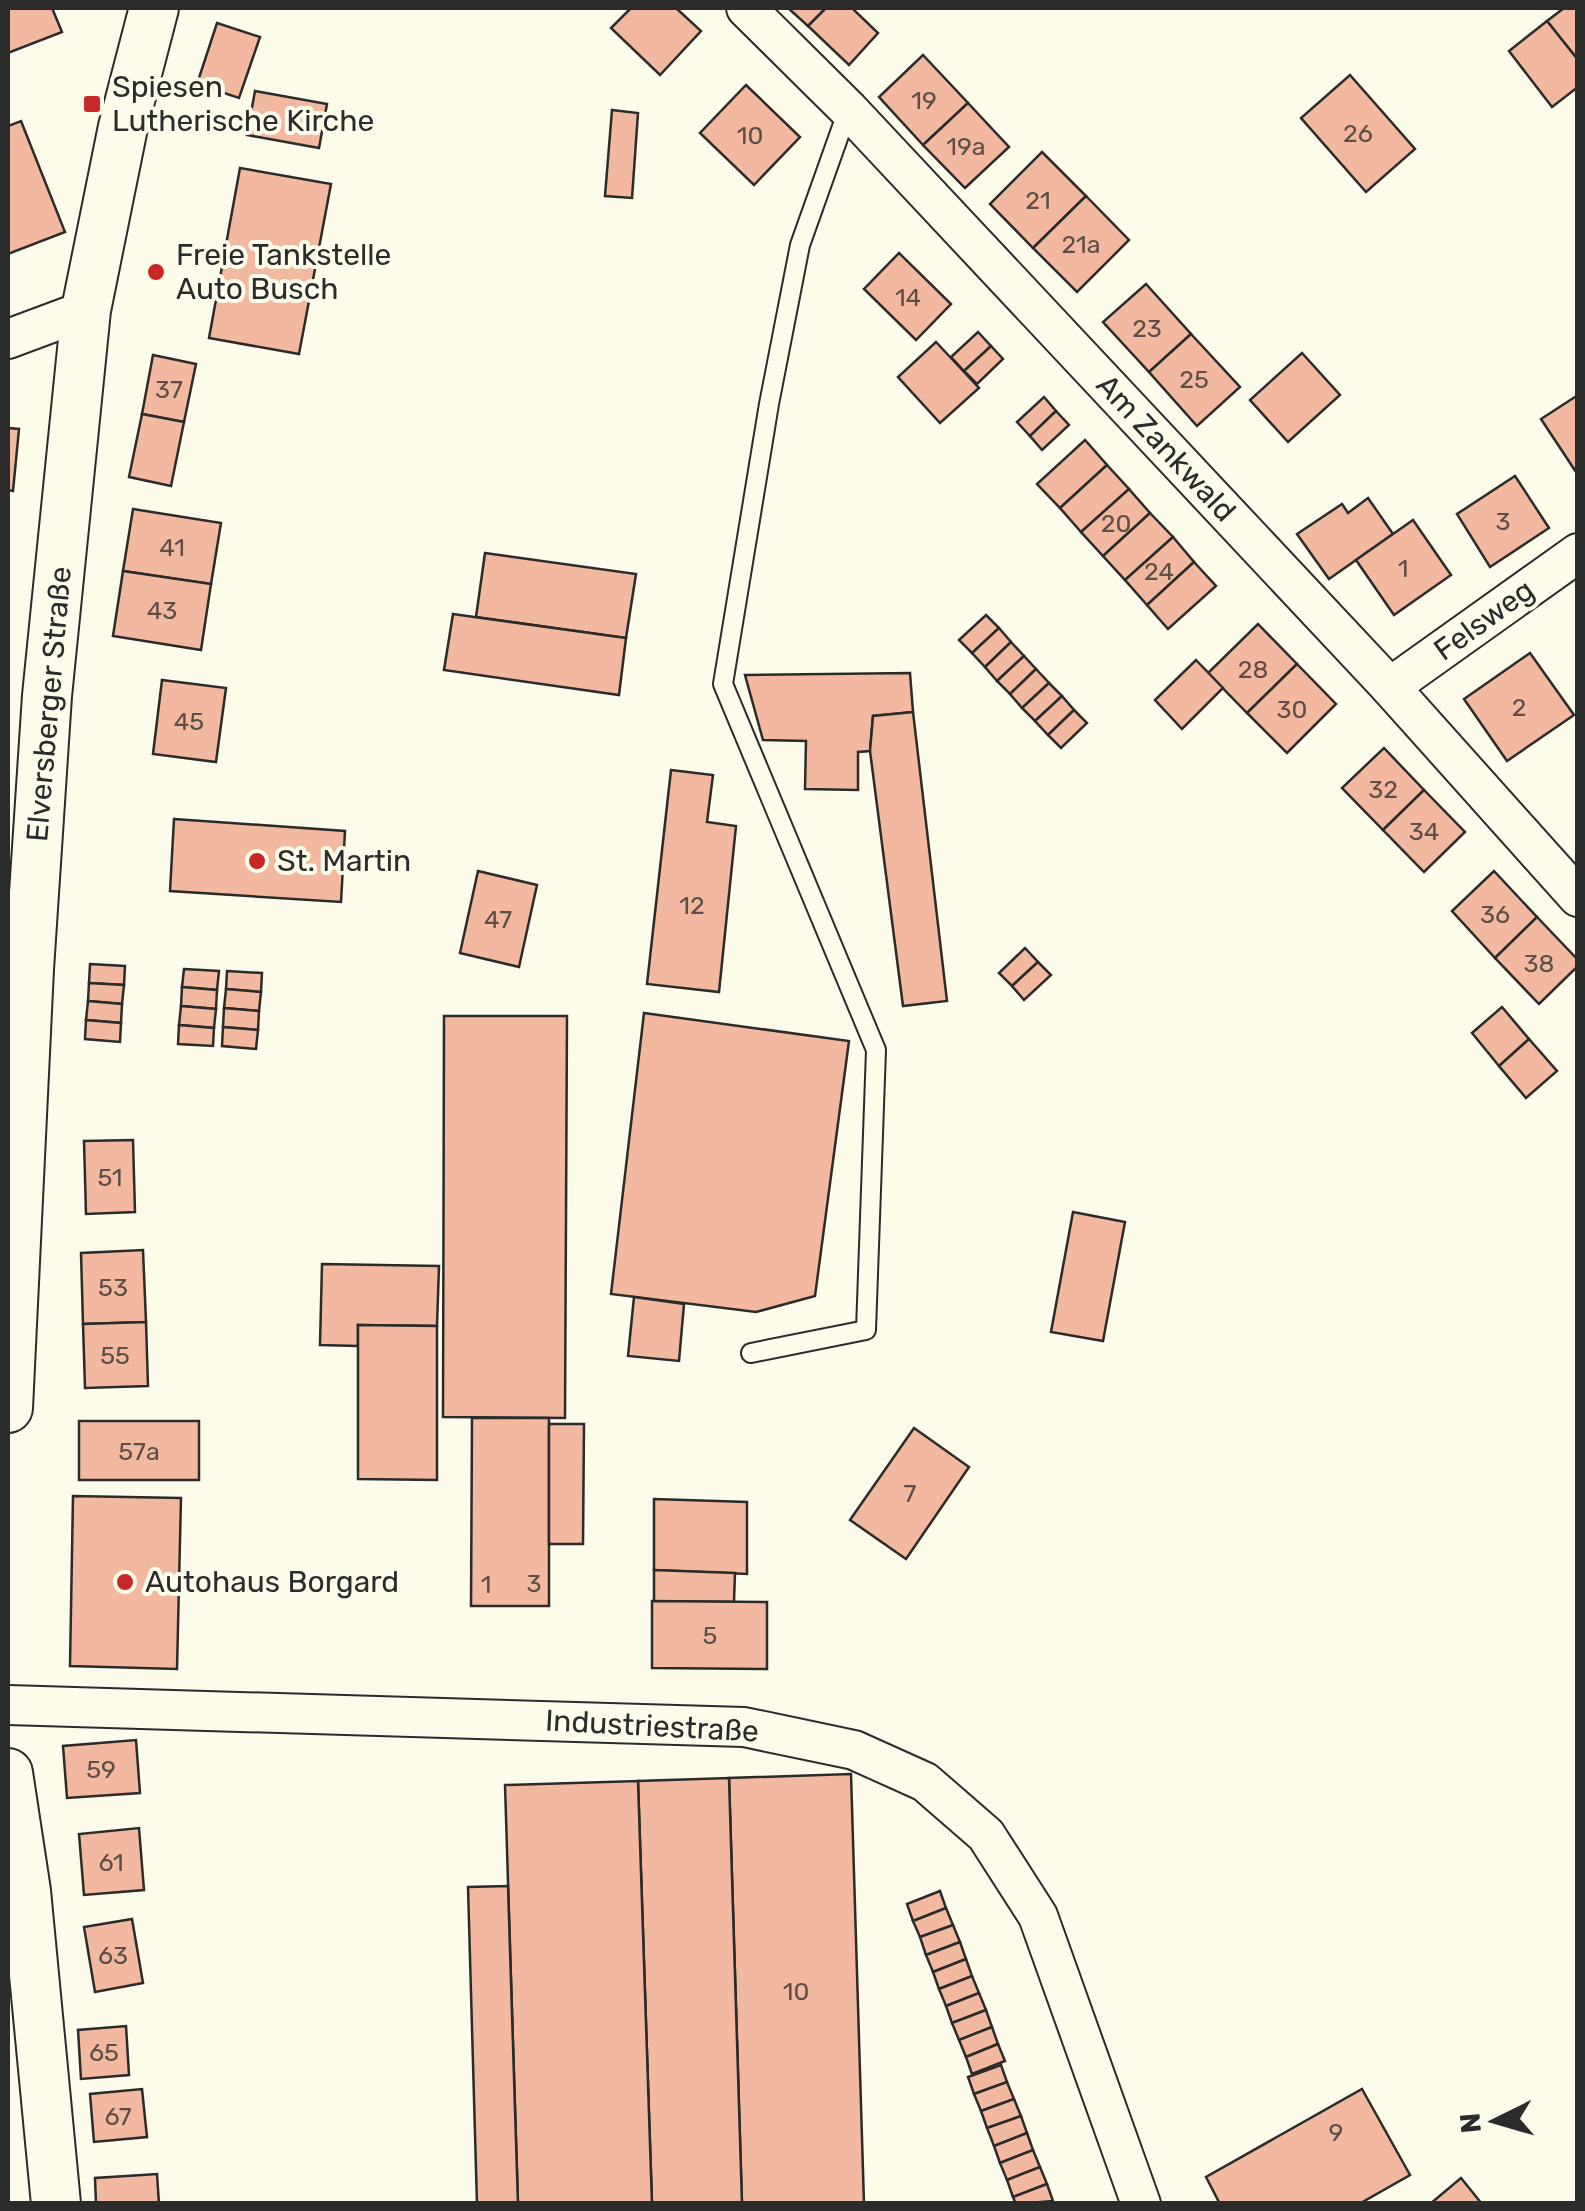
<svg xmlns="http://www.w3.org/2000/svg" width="1585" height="2211" font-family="Rubik,sans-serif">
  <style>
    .building { fill: #f2b8a0; stroke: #2b2b2b; stroke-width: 2.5 }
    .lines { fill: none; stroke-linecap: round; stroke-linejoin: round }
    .service-casing { stroke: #2b2b2b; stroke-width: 22 }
    .minor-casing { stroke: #2b2b2b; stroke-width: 42 }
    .tertiary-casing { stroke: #2b2b2b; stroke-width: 52 }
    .service { stroke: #fdfbea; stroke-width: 18 }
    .minor { stroke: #fdfbea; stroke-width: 38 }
    .tertiary { stroke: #fdfbea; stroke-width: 48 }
    .poi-dot { fill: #c62828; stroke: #fdfbea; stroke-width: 4 }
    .labels { text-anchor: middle; stroke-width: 8; stroke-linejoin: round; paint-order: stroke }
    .number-label { font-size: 25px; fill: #5d4e48 }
    .poi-label { font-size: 30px; fill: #2b2b2b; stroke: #fdfbea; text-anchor: start }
    .street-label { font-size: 30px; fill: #2b2b2b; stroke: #fdfbea }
  </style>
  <rect width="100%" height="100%" fill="#fdfbea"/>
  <g class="building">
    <polygon points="8,8 52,8 62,32 8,53"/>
    <polygon points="631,8 676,8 701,31 660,75 611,28"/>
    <polygon points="788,8 826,8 808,26"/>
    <polygon points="826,8 852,8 878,33 849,65 808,26"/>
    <polygon points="1564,8 1578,8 1578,60 1547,21"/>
    <polygon points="1547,21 1578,60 1578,87 1552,107 1509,51"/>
    <polygon points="217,23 260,37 239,98 197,84"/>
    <polygon points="923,55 968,103 923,145 879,97"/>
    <polygon points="1350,75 1415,149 1366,192 1301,118"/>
    <polygon points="746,85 800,137 754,185 700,133"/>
    <polygon points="255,91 327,104 319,148 247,135"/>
    <polygon points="968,103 1009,147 965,188 923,145"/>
    <polygon points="612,110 638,113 632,198 605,196"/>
    <polygon points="21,121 65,232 8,254 8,126"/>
    <polygon points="1042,152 1086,196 1033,248 990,204"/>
    <polygon points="240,168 331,184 299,354 209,338"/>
    <polygon points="1086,196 1129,240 1077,292 1033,248"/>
    <polygon points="899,253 951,304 916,340 864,289"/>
    <polygon points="1146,284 1191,334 1149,372 1103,322"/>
    <polygon points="978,332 991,346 964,371 951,357"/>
    <polygon points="1191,334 1240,387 1197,426 1149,372"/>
    <polygon points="936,342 979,388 940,423 898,377"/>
    <polygon points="991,346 1003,359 977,384 964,371"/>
    <polygon points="1302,353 1340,395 1288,442 1250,400"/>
    <polygon points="153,355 196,364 184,422 142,414"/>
    <polygon points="1578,395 1578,475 1541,419"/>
    <polygon points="1044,397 1056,411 1030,436 1017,422"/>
    <polygon points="1056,411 1069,425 1042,450 1030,436"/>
    <polygon points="142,414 184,422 171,486 129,477"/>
    <polygon points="8,428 19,429 13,491 8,490"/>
    <polygon points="1085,440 1107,465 1060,508 1037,484"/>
    <polygon points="1107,465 1129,489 1081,532 1060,508"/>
    <polygon points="1515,476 1549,528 1490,567 1457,514"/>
    <polygon points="1129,489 1150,513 1103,556 1081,532"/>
    <polygon points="1368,498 1393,534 1329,579 1297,534 1342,504 1348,513"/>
    <polygon points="133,509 221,523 211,584 123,571"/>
    <polygon points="1150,513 1173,537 1125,580 1103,556"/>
    <polygon points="1413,520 1451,575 1394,615 1356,560"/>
    <polygon points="1173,537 1194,562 1147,605 1125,580"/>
    <polygon points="485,553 636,574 626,638 476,617"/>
    <polygon points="1194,562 1216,586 1168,629 1147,605"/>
    <polygon points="123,571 211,584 201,650 113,636"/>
    <polygon points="453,614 626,638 619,695 444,670"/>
    <polygon points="986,615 999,628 972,653 959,640"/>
    <polygon points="1258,624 1297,664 1247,713 1208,673"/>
    <polygon points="999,628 1011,642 985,667 972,653"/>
    <polygon points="1011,642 1024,656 997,681 985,667"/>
    <polygon points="1530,653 1574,715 1507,761 1464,699"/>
    <polygon points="1024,656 1036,669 1010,694 997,681"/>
    <polygon points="1196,660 1223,688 1182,729 1155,700"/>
    <polygon points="1297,664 1336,704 1287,753 1247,713"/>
    <polygon points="1036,669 1049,683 1022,708 1010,694"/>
    <polygon points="910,673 913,712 873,716 870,751 858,752 858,790 805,789 806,741 763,740 745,675"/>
    <polygon points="162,680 226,688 216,762 153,754"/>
    <polygon points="1049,683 1062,696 1035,721 1022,708"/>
    <polygon points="1062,696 1074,710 1048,735 1035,721"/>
    <polygon points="1074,710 1087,723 1061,748 1048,735"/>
    <polygon points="913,712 947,1001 903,1006 870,751 873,716"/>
    <polygon points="1384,748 1424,790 1383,830 1342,788"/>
    <polygon points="671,770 713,775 707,822 736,826 719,992 647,984"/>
    <polygon points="1424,790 1465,832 1424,872 1383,830"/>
    <polygon points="174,819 345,831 341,902 170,891"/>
    <polygon points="478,871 537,885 519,967 460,953"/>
    <polygon points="1494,871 1537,917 1495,958 1452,911"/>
    <polygon points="1537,917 1578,960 1578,966 1539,1004 1495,958"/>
    <polygon points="1025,948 1038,962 1012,986 999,973"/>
    <polygon points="1038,962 1051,975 1024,1000 1012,986"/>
    <polygon points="90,964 125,966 124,985 89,983"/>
    <polygon points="184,969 219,971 217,990 182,987"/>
    <polygon points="227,971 262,973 261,992 226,989"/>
    <polygon points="89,983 124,985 122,1004 88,1001"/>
    <polygon points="182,987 217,990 216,1009 181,1006"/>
    <polygon points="226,989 261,992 259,1011 224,1008"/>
    <polygon points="88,1001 122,1004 121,1023 86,1020"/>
    <polygon points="181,1006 216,1009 214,1028 179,1025"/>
    <polygon points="1502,1007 1529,1039 1499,1066 1472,1033"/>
    <polygon points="224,1008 259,1011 258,1030 223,1027"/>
    <polygon points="644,1013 849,1041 815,1296 756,1312 611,1294"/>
    <polygon points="444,1016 567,1016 565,1418 443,1417"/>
    <polygon points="86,1020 121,1023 120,1042 85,1039"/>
    <polygon points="179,1025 214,1028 213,1046 178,1044"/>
    <polygon points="223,1027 258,1030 256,1049 222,1046"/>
    <polygon points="1529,1039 1557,1071 1526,1098 1499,1066"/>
    <polygon points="133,1140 135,1212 86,1214 84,1141"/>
    <polygon points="1073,1212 1125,1222 1103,1341 1051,1332"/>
    <polygon points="143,1250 146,1322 83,1324 81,1253"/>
    <polygon points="322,1264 439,1266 437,1326 358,1325 358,1346 320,1345"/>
    <polygon points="634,1297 684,1304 679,1361 628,1356"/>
    <polygon points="146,1322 148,1386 85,1388 83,1324"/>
    <polygon points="358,1325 437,1326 437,1480 358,1479"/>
    <polygon points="472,1418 549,1418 549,1606 471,1606"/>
    <rect x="79" y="1421" width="120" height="59"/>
    <polygon points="549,1424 584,1424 583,1544 549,1544"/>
    <polygon points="914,1428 969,1467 906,1559 850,1520"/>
    <polygon points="73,1496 181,1498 177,1669 70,1666"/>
    <polygon points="654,1499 747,1502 747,1574 654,1570"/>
    <polygon points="654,1570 735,1573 734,1602 654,1601"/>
    <polygon points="652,1601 767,1602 767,1669 652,1668"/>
    <polygon points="136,1740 140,1793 67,1798 63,1746"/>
    <polygon points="851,1774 864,2204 742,2204 729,1778"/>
    <polygon points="729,1778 742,2204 652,2204 638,1781"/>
    <polygon points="638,1781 652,2204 518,2204 505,1785"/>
    <polygon points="139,1828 144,1890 84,1895 79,1834"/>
    <polygon points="508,1886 518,2204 477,2204 468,1887"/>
    <polygon points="940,1891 946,1908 913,1921 907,1904"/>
    <polygon points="946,1908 953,1925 920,1937 913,1921"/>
    <polygon points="132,1919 143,1983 95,1992 84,1927"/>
    <polygon points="953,1925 960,1942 926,1955 920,1937"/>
    <polygon points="960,1942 966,1959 933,1972 926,1955"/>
    <polygon points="966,1959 972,1976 939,1989 933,1972"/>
    <polygon points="972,1976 979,1993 946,2006 939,1989"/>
    <polygon points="979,1993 986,2010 952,2023 946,2006"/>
    <polygon points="986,2010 992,2027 959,2040 952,2023"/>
    <polygon points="126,2026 129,2075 81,2079 78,2030"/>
    <polygon points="992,2027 998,2044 966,2057 959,2040"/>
    <polygon points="998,2044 1005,2061 972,2074 966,2057"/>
    <polygon points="1001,2065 1007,2082 974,2094 968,2077"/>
    <polygon points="1007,2082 1014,2099 981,2111 974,2094"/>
    <polygon points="142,2089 147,2137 94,2142 90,2094"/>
    <polygon points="1362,2089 1410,2175 1359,2204 1220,2204 1206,2177"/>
    <polygon points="1014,2099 1021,2116 987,2128 981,2111"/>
    <polygon points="1021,2116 1027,2133 994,2146 987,2128"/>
    <polygon points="1027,2133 1033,2150 1000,2163 994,2146"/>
    <polygon points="1033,2150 1040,2167 1007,2180 1000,2163"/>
    <polygon points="1040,2167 1047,2184 1013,2197 1007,2180"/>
    <polygon points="157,2174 159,2204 96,2204 95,2178"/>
    <polygon points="1461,2178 1482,2204 1430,2204"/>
    <polygon points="1047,2184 1053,2201 1016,2204 1013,2197"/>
  </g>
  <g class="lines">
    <g class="service-casing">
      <polyline id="service" points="751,1353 866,1330 876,1050 723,684 769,404 800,245 848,110"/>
    </g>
    <g class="minor-casing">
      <g id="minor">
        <polyline points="746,8 849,110 1390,687 1578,897"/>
        <polyline points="8,339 86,310"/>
        <polyline points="1390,687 1578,553"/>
        <polyline points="8,1705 744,1727 854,1750 925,1782 986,1835 1038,1916 1141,2204"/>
      </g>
    </g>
    <g class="tertiary-casing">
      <g id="tertiary">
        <polyline points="8,1408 29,969 47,696 86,310 123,127 154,8"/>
        <polyline points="8,1773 26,1891 56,2204"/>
      </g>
    </g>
    <use href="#service" class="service"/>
    <use href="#minor" class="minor"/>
    <use href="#tertiary" class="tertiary"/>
  </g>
  <g class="poi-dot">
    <rect x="82" y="94" width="20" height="20" rx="5"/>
    <circle cx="156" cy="272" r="10"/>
    <circle cx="257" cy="861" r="10"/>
    <circle cx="125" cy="1582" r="10"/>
  </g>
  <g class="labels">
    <g class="number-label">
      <text x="924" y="109">19</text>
      <text x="1358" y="142">26</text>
      <text x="750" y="144">10</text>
      <text x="966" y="155">19a</text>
      <text x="1038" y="209">21</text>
      <text x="1081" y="253">21a</text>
      <text x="908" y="306">14</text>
      <text x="1147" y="337">23</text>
      <text x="1194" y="388">25</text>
      <text x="169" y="398">37</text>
      <text x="1503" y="530">3</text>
      <text x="1116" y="532">20</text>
      <text x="172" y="556">41</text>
      <text x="1403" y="577">1</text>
      <text x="1159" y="580">24</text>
      <text x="162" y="619">43</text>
      <text x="1253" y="678">28</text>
      <text x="1519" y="716">2</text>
      <text x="1292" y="718">30</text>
      <text x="189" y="730">45</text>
      <text x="1383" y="798">32</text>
      <text x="1424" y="840">34</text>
      <text x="692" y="914">12</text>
      <text x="1495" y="923">36</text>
      <text x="498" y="928">47</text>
      <text x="1539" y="972">38</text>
      <text x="110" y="1186">51</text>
      <text x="113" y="1296">53</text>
      <text x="115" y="1364">55</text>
      <text x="139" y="1460">57a</text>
      <text x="910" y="1502">7</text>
      <text x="534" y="1592">3</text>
      <text x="486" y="1593">1</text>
      <text x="710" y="1644">5</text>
      <text x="101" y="1778">59</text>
      <text x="111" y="1871">61</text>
      <text x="113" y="1964">63</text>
      <text x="796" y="2000">10</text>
      <text x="104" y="2061">65</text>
      <text x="118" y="2125">67</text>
      <text x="1336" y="2141">9</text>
    </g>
    <g class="poi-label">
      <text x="112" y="97">Spiesen<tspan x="112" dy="34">Lutherische Kirche</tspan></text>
      <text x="176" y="265">Freie Tankstelle<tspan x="176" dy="34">Auto Busch</tspan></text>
      <text x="277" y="871">St. Martin</text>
      <text x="145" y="1592">Autohaus Borgard</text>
    </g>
    <g class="street-label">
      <text transform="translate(1166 448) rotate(47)" y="10">Am Zankwald</text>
      <text transform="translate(1484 620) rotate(-36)" y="10">Felsweg</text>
      <text transform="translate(49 704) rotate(-85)" y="10">Elversberger Straße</text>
      <text transform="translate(652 1726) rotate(3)" y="10">Industriestraße</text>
    </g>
  </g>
  <rect width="1585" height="2211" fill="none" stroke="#2b2b2b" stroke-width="20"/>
  <g transform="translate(1495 2121) rotate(265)" stroke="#fdfbea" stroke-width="8" paint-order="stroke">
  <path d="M0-8L18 38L0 25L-18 38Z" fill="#2b2b2b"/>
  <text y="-15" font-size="28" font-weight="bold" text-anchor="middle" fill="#2b2b2b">N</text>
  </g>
</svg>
